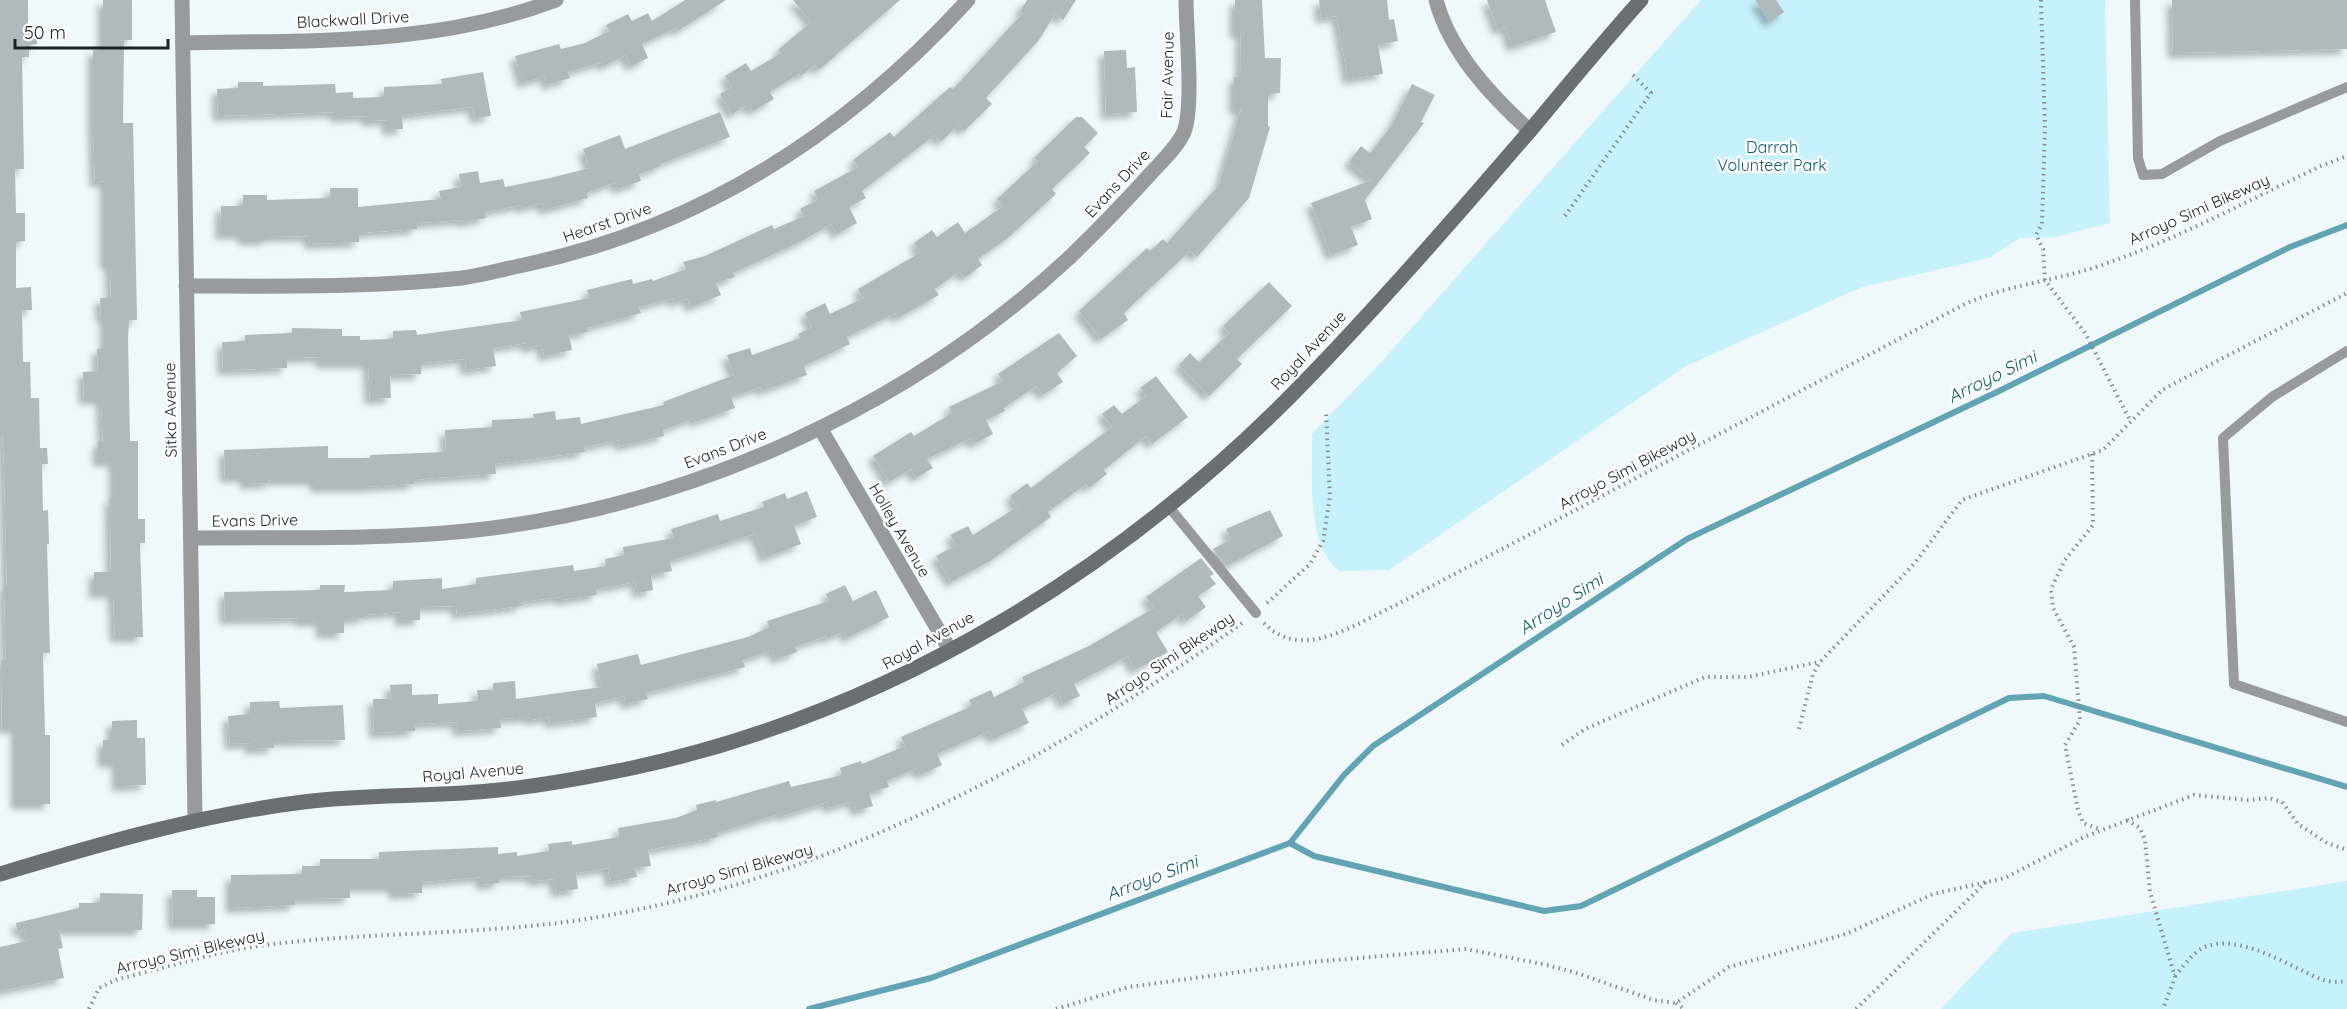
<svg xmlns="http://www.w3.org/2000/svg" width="2347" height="1009" font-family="Quicksand,sans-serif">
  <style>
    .green { fill: #c6f1fd }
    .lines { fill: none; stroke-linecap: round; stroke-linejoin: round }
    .stream { stroke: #62a3b4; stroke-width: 6 }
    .building { fill: #b0babc; filter: url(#shadow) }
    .path { stroke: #858c8e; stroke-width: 4; stroke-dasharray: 1.5 4.5; stroke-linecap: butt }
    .lane { stroke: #979b9c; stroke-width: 10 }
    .street { stroke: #979b9c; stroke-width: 15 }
    .secondary { stroke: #6a6f71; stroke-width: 15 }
    .labels { text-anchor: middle; stroke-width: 5; stroke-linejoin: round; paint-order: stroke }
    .street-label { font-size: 16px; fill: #1d2122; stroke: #fff }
    .park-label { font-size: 16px; fill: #0e5d6c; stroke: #fff }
    .water-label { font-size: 18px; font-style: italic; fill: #105d6d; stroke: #fff }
  </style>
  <defs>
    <filter id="shadow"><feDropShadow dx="-5.5" dy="5.5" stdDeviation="3" flood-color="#0004"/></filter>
  </defs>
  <rect width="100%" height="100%" fill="#eff9fb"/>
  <g class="green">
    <path d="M1701 0H2105L2110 223 2055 237 2020 238 1989 258 1862 287 1686 366 1389 570 1339 571C1305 543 1313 475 1312 434L1385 358Z"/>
    <polygon points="2347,881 2347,1009 1941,1009 2012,933"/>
  </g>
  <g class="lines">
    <g class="stream">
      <polyline points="1290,843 1314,856 1544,911 1581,906 2009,698 2044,696 2347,787"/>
      <polyline points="809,1009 931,978 1290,843 1344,775 1373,746 1687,539 1997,392 2290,247 2347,225"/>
    </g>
  </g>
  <g class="building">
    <polygon points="0,0 28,0 28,28 37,28 37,44 29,45 29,57 22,57 24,169 15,169 16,213 25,213 25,241 16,242 16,288 31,287 32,310 22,310 23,362 30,362 31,398 39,398 40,448 47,448 48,464 42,464 43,511 48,510 49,544 47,544 50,653 43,653 45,735 50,735 50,804 16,804 16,728 2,728 1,660 6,660 4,587 7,587 4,463 2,430 0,430"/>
    <polygon points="103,0 132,0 132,40 124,40 123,123 133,123 137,320 129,320 128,339 130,441 138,441 138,519 145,519 145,543 140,543 143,637 115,637 113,593 94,593 94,572 111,572 110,499 114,499 114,461 98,461 98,442 103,442 101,399 84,399 83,372 98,371 97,349 105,349 105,317 101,317 100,298 111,298 110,264 105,264 105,181 95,182 93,126 93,50 103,50"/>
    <polygon points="685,0 726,0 678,31 676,28 642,44 648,58 631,66 626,55 604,66 602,62 568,72 570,78 547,85 545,76 523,83 515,56 559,44 561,49 585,43 609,31 606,25 628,14 632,21 648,13 652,21"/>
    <polygon points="793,0 900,0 819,70 815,65 801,76 799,74 770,92 774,99 753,111 748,105 732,114 720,94 732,87 725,76 746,63 751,71 781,53 778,50 811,22"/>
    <polygon points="1027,0 1076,0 1063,20 1055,14 1039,40 986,98 992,104 964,131 958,125 941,142 935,135 862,191 866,198 849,207 857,223 837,234 831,224 802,241 733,273 735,277 716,283 721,295 691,307 687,298 675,303 673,298 639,307 641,313 587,328 588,332 569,335 572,350 544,356 542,345 527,348 526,343 493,348 496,366 466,370 465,359 421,363 421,374 390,375 391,398 370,399 368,363 321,363 321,357 287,358 287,368 223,370 222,342 245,341 245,335 292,333 292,328 342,329 342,336 360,336 360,340 393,339 393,331 416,330 417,335 522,320 520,312 589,298 587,290 632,279 633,284 652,279 653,281 686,269 683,262 705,256 772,225 774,229 804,216 800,209 818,199 814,191 858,167 853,160 890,132 894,137 950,87 953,89 1023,13 1020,11"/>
    <polygon points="1235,0 1262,0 1265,58 1281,58 1280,93 1268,94 1268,126 1270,127 1249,198 1197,257 1190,251 1124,313 1128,320 1101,339 1079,311 1147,248 1150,251 1163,239 1167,243 1219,185 1241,109 1234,109 1234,77 1240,77 1241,33 1235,33"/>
    <polygon points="1319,0 1387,0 1389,20 1394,19 1398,41 1378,45 1383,74 1348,79 1337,16 1321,18"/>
    <polygon points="1487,0 1545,0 1556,32 1512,47 1506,27 1498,30"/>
    <polygon points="1755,0 1776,0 1784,12 1770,22"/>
    <polygon points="2172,0 2347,0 2347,49 2173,53"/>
    <polygon points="1126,50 1127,68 1135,67 1137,112 1106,114 1104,51"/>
    <polygon points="483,72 491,116 475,118 473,107 402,115 403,129 387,130 387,120 367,121 367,116 335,117 335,112 218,116 217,89 238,88 238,82 263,82 263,86 335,84 336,93 353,92 353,98 384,97 384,87 442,84 441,79"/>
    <polygon points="1412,84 1435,95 1421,122 1424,123 1365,200 1372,219 1351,227 1358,245 1331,255 1311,203 1372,180 1349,162 1361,146 1370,153 1392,125"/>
    <polygon points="720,112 730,137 660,164 661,166 639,174 641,181 618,189 615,182 587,193 588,198 544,210 542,203 522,208 521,205 485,212 486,218 463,222 462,220 417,223 417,229 359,233 359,242 310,244 309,236 266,237 266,240 243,240 243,234 220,234 221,206 243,206 243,195 267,195 267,200 330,198 330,188 358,188 358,207 441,199 439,191 461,187 459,174 478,171 480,183 503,179 505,187 550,178 590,168 583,149 620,135 625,149"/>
    <polygon points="1076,117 1082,117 1098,133 1084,147 1090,153 1052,189 1056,194 1008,238 978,259 982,265 965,278 960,271 935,289 939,295 898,318 895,313 847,337 850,344 804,366 807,375 762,391 760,387 731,397 735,408 696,422 694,418 663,430 664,436 620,446 619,440 584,447 585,452 495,464 496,474 434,478 414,480 414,484 362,487 315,487 315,480 269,480 270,483 245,484 245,477 225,477 224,450 328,446 328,458 370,458 370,455 446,452 445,430 492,427 492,420 534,418 533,414 555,411 556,420 580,417 581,424 664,405 663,402 734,375 727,355 750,348 752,355 800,338 798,334 812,327 805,313 825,303 830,314 863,298 858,289 921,252 914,243 932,230 937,237 958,222 965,233 1003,206 997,199 1038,161 1034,158"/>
    <polygon points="1269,282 1292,306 1237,359 1242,364 1209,396 1179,365 1190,353 1199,362 1229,333 1223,326"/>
    <polygon points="1059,333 1077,356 1057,373 1063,382 1043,395 1036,386 1004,408 1005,411 986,420 993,434 974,444 971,438 927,459 933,468 916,478 911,469 889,482 873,456 911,432 914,436 952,413 949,407 1003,381 998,374"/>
    <polygon points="1156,376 1188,417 1152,444 1146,436 1104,470 1107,474 1089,488 1086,484 1048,512 1051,517 990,561 951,582 936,556 956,545 950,535 968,526 973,535 1017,507 1010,496 1027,483 1031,488 1112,427 1102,414 1114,405 1122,414 1146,396 1140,388"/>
    <polygon points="807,491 817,517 794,526 801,544 765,558 755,534 670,561 672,571 651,575 653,590 638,593 636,582 596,589 597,595 560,600 560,597 521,602 522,606 457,614 456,606 420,607 420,620 400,621 400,612 364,615 364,618 344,619 344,633 321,633 321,621 300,621 300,618 225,619 224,592 320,590 320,585 345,585 344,592 393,590 393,581 442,578 442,589 476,584 476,578 573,565 574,571 606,566 605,559 624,555 623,547 674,538 671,529 718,514 720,521 764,507 762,502 785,493 787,499"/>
    <polygon points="1270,510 1283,536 1227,566 1213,549 1231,539 1226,529"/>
    <polygon points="1201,558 1214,574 1210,576 1216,584 1198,596 1206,607 1186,621 1182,614 1156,632 1168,652 1135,670 1128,656 1074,684 1080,696 1063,704 1058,692 1022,709 1029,723 993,739 989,731 937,754 942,765 920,775 917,768 887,781 889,787 869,793 873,806 856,811 853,801 829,808 827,802 783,816 782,813 717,833 718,837 648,850 651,866 635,868 637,877 610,882 608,868 576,873 578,889 556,892 554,879 533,881 532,876 499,877 499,883 481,885 481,877 422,882 422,893 394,894 394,887 350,887 350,898 295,899 295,905 231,908 231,875 302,874 302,866 320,866 320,859 379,859 379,852 498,847 498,854 517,852 517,856 549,851 548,844 572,841 572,845 619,837 618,828 676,818 697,810 696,805 716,800 716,802 789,781 791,787 842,775 840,768 861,761 862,764 905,746 901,737 972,706 969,700 991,690 994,697 1024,682 1022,677 1089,646 1154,608 1146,597"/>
    <polygon points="845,585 853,601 876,590 889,617 847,638 844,631 827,639 826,636 795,647 797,652 776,659 773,650 743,660 745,667 646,693 648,699 626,704 624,696 595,703 597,717 550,723 549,717 530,720 530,717 500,719 501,728 458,731 457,722 415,724 415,731 374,733 373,699 391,699 390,685 412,684 412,695 438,694 438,704 478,701 477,690 493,690 493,683 515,681 516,699 602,687 597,664 638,654 641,665 748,637 769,627 767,621 829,601 826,594"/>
    <polygon points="279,701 280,708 343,705 345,740 274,741 274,748 250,749 250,743 230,744 228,716 250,714 250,702"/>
    <polygon points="137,720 137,738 145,738 146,785 117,786 117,762 103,762 103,740 112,740 112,721"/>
    <polygon points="172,890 197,890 197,897 215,897 215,924 173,924"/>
    <polygon points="100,893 143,894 142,930 59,930 63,948 58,949 64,978 0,991 0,947 27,941 24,930 17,930 16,923 79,908 79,903 100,903"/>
  </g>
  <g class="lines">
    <g class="path">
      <polyline points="2041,0 2045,128 2042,224 2036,235 2043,249 2045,280 2085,333 2131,422"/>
      <polyline points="1565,216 1651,93 1631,73"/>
      <polyline points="2092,454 2093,525 2065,560 2051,589 2053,608 2074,647 2080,720 2065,745 2078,810 2083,823 2101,830"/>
      <polyline points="1267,603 1310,564 1323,541 1330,497 1326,413"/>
      <path d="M1264 623C1301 663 1357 623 1396 605L1965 304C2007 285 2053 281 2096 267 2174 241 2247 201 2321 166L2347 156"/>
      <polyline points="1799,729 1813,674 1820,662 1914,564 1962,500 2103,450 2162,390 2347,293"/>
      <polyline points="1562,745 1585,729 1705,677 1748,677 1819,662"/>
      <polyline points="2127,820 2140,828 2145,840 2150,892 2175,977 2163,1009"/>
      <path d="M2175 976C2182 968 2191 955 2201 949 2229 933 2272 956 2299 969 2318 978 2325 984 2347 981"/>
      <polyline points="1676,1003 1684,1009"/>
      <path d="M89 1009 99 988 118 979C166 968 217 951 265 945 367 932 471 935 573 921 820 885 1045 765 1245 621"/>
      <polyline points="1056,1009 1129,987 1312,962 1466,949 1547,965 1580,974 1653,1000 1676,1003 1729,967 1846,934 1933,894 2005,878 2084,837 2194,795 2248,800 2269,798 2282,802 2298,824 2327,843 2347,850"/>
      <polyline points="1856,1009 1986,882"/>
    </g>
    <g class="lane">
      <polyline points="2135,0 2138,158 2143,175 2162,174 2220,141 2347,87"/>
      <polyline points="2347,351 2272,397 2223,438 2234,684 2347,722"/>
      <polyline points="1169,507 1256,613"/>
    </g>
    <g class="street">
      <polyline points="182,0 195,819"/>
      <path d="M1436 0C1450 52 1491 96 1530 131"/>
      <path d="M183 43C310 40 435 46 556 0"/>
      <path d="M186 286C278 286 370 288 462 278 483 275 504 269 524 265 702 227 847 133 968 0"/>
      <polyline points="820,428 950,650"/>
      <path d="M191 538C283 537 375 540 467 531 688 508 908 408 1070 257 1099 229 1126 201 1153 171 1164 159 1177 147 1184 132 1194 106 1186 31 1186 0"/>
    </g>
    <path class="secondary" d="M0 874C100 844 199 815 303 802 364 794 426 797 488 791 536 787 584 778 632 768 893 712 1130 565 1313 373 1389 294 1462 210 1534 126 1569 84 1604 41 1641 0"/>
  </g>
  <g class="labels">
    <g class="street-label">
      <text transform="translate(353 19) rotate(-3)" y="6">Blackwall Drive</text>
      <text transform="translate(1167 75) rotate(-89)" y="6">Fair Avenue</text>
      <text transform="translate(1117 183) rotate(-47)" y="6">Evans Drive</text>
      <text transform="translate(2199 209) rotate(-24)" y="6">Arroyo Simi Bikeway</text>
      <text transform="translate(607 222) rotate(-19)" y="6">Hearst Drive</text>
      <text transform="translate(1308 350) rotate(-47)" y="6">Royal Avenue</text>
      <text transform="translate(170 410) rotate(-91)" y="6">Sitka Avenue</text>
      <text transform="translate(725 448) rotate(-21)" y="6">Evans Drive</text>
      <text transform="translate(1627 469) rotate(-28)" y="6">Arroyo Simi Bikeway</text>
      <text transform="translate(255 520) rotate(-1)" y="6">Evans Drive</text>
      <text transform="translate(900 530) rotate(60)" y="6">Holley Avenue</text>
      <text transform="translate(928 640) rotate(-29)" y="6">Royal Avenue</text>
      <text transform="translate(1169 658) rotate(-34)" y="6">Arroyo Simi Bikeway</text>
      <text transform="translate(473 772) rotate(-5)" y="6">Royal Avenue</text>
      <text transform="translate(739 869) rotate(-16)" y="6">Arroyo Simi Bikeway</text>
      <text transform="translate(190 951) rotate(-13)" y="6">Arroyo Simi Bikeway</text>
    </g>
    <g class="park-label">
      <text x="1772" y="153">Darrah<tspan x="1772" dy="18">Volunteer Park</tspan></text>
    </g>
    <g class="water-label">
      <text transform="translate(1992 377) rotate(-26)" y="6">Arroyo Simi</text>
      <text transform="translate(1561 604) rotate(-33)" y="6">Arroyo Simi</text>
      <text transform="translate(1152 878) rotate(-21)" y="6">Arroyo Simi</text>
    </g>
  </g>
  <path d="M15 39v9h153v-9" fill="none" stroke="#1d2122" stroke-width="3"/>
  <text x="24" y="39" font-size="18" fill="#1d2122" stroke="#ffffff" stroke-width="4.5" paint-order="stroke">50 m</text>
</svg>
